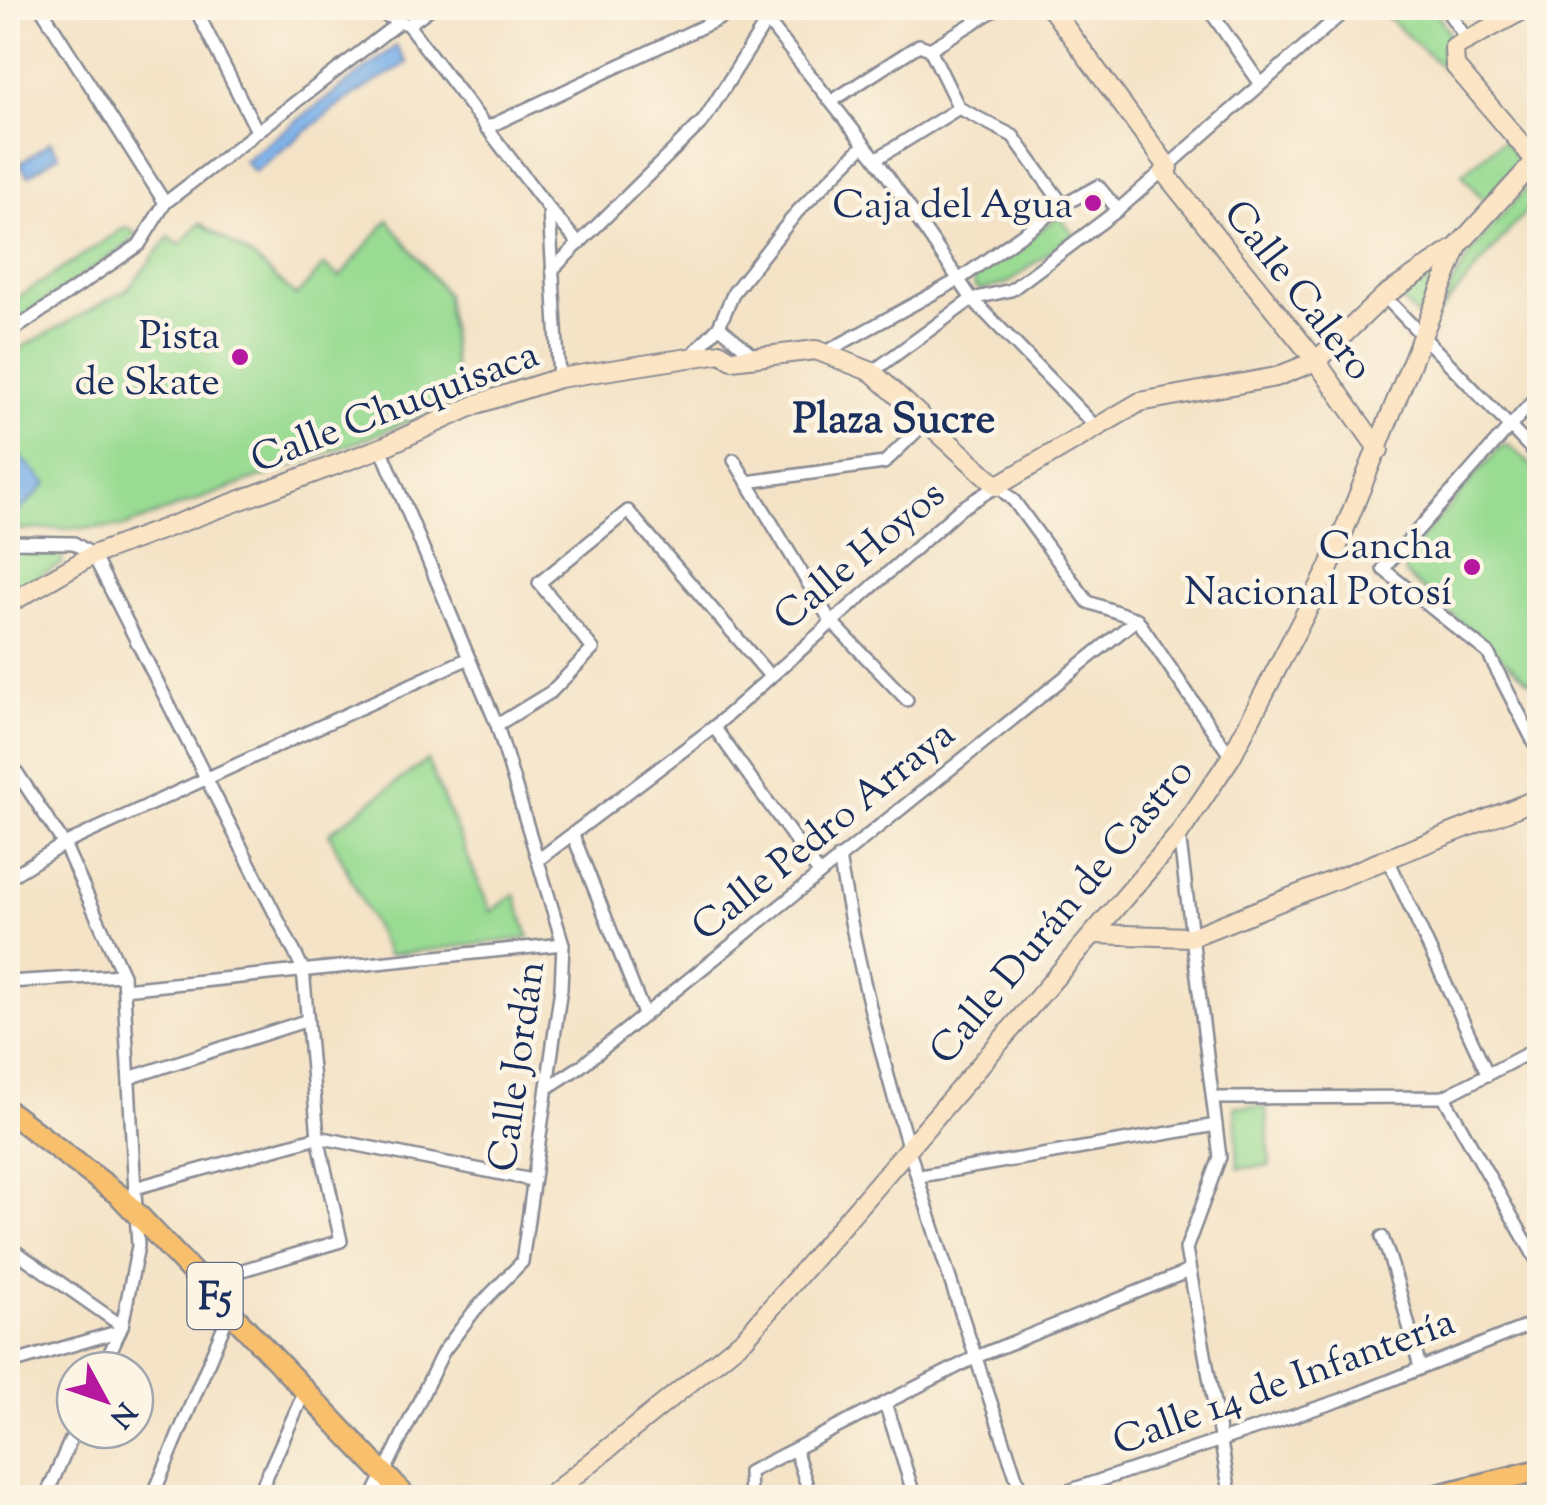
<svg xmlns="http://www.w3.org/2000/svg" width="1547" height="1505" font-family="'Sorts Mill Goudy',serif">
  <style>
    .green { fill: #99db92; stroke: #5a8578; stroke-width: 2.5 }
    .water { fill: #7cb0e9; stroke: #4c70a4; stroke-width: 2.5 }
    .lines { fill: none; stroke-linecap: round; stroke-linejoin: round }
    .minor-casing { stroke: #888992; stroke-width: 16 }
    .secondary-casing { stroke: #888992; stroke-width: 22 }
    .trunk-casing { stroke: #888992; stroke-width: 25 }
    .minor { stroke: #fff; stroke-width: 11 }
    .secondary { stroke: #fce5c4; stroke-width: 18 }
    .trunk { stroke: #f8bf6c; stroke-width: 20 }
    .poi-dot { fill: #b5179e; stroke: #fcf5e5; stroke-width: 4 }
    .labels { text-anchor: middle; stroke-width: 9; stroke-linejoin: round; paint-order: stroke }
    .shield { fill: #fcf5e5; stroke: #5e6a86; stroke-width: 2.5 }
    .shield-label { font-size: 38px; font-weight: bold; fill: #1b2f5e }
    .poi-label { font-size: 40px; fill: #1b2f5e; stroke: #fcf5e5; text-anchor: end }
    .street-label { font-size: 40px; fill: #1b2f5e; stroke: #fcf5e5 }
    .neighbourhood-label { font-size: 42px; font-weight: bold; fill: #1b2f5e; stroke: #fcf5e5 }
  </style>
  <rect width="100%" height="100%" fill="#fcf5e5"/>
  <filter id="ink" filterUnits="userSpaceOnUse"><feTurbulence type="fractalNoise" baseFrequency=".01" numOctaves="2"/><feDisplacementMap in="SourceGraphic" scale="20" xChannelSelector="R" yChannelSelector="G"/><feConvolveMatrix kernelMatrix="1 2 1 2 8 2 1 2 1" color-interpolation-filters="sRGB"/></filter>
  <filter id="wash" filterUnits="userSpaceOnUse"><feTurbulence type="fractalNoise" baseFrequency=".0048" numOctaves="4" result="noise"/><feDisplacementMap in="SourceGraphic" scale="40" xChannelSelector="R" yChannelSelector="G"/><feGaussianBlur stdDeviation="2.25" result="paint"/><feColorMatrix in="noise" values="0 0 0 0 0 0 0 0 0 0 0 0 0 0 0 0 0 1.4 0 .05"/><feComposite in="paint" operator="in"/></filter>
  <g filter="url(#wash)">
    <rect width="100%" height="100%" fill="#f4e3c6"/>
    <g class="green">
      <polygon points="1377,8 1434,8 1450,35 1442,50 1444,69"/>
      <polygon points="1504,140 1520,161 1484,201 1462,174"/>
      <path d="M1539 175V196L1439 313C1461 257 1498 218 1539 175Z"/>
      <polygon points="1059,217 1074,234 1008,283 982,290 975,287 973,276"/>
      <polygon points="388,220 446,294 458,400 368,438 123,527 8,530 8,355 128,289 169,237 180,245 200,223 254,258 296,296 324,265 340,277"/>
      <polygon points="126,227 137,234 126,246 8,327 8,304"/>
      <polygon points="1438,277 1418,317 1398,297"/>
      <polygon points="1509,445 1539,472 1539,690 1405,574 1403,560 1501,446"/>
      <polygon points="53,549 62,553 62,564 13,589 8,583 8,550"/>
      <polygon points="427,760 491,912 515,894 529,938 388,955 329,833"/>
      <polygon points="1235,1106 1266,1107 1270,1166 1238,1168"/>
    </g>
    <g class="water">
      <polygon points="396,46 407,63 346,100 254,172 244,161"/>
      <polygon points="50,142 59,155 28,176 20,164"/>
      <polygon points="22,458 47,484 8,522 8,472"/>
    </g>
  </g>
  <g filter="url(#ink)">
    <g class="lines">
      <g class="minor-casing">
        <g id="minor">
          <polyline points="41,8 165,203"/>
          <polyline points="195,8 256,129"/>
          <polyline points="368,8 408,25 549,209 559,378"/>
          <polyline points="757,8 876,159 972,299 1095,426"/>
          <polyline points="1208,8 1260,83"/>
          <polyline points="1445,8 1466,38"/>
          <polyline points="408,25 431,8"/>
          <polyline points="930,49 959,108"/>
          <polyline points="832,101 919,45 930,49 998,8"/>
          <polyline points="486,128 742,8"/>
          <polyline points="876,159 959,108 1013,136 1063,205"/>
          <polyline points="550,210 579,244"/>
          <polyline points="552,270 704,120 768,19"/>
          <polyline points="1384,296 1540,458"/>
          <polyline points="719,326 755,357"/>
          <polyline points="8,334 139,245 165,203 398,23"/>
          <polyline points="824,353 960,279 1063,205 1098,186 1118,210"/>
          <polyline points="689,358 719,326 734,292 797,212 863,146"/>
          <polyline points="872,372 972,299 1011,290 1118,210 1348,8"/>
          <polyline points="1540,393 1383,569 1488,653 1540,754"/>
          <polyline points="734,460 830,620 907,700"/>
          <polyline points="747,482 884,463 926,422"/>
          <polyline points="8,542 74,543 93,555 303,969 318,1137 341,1241 202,1282"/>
          <polyline points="497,725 551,692 593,649 539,583 628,511 770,676"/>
          <polyline points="714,727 818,872"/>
          <polyline points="8,759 64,844 123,975 138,1246 122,1326 102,1370"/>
          <polyline points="1179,834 1220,1157 1186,1249 1231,1498"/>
          <polyline points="573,835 644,1014"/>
          <path d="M839 857C875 1075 953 1287 1023 1498"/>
          <polyline points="1387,857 1488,1075"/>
          <polyline points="538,860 714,727 960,509 997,486 1014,501 1088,602 1137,619 1231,757"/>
          <polyline points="8,878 64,844 469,658"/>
          <polyline points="8,982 123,975"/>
          <polyline points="124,989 563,944"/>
          <polyline points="129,1078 305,1021"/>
          <polyline points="547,1088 581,1066 1137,619"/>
          <polyline points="1444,1097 1540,1266"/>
          <polyline points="1213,1098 1444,1097 1540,1047"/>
          <polyline points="920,1176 1216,1125"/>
          <polyline points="135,1188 318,1137 532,1180"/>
          <path d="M1382 1237C1399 1279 1407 1323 1420 1367"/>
          <polyline points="8,1246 122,1326"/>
          <polyline points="8,1364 120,1331"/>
          <polyline points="885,1403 915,1498"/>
          <polyline points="795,1449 811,1498"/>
          <polyline points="45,1498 75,1430"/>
          <polyline points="152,1498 230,1311"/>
          <polyline points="257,1498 304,1393"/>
          <polyline points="372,1498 443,1352 475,1310 522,1262 561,988 563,944 497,725 381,448"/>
          <polyline points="750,1498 749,1472 976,1357 1189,1271"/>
          <polyline points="1047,1498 1341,1400 1540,1321"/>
        </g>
      </g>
      <g class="secondary-casing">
        <g id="secondary">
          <polyline points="1051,8 1169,168"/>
          <polyline points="1527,8 1454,47 1455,66 1540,166"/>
          <polyline points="1164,172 1316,361 1379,450"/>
          <polyline points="8,604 93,555 381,448 477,404 559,378 721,353 732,360 816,350 872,372 997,486 1140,402 1276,377 1316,361 1384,296 1457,247 1540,156"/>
          <polyline points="1093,934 1191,937 1540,798"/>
          <polyline points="547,1498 745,1338 1179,834 1231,757 1329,568 1457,249"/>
        </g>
      </g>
      <g class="trunk-casing">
        <g id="trunk">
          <polyline points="8,1111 119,1195 407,1498"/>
          <polyline points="1426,1498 1540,1470"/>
        </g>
      </g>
      <use href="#minor" class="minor"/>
      <use href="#secondary" class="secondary"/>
      <use href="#trunk" class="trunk"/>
    </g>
  </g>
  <g class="poi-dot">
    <circle cx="1093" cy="203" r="10"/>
    <circle cx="240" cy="357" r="10"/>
    <circle cx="1472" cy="567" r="10"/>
  </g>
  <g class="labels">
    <rect class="shield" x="187.5" y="1263" width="55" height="66" rx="8"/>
    <g class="shield-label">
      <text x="215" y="1309">F5</text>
    </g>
    <g class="poi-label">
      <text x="1073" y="217">Caja del Agua</text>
      <text x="220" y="348">Pista<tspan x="220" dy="46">de Skate</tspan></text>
      <text x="1452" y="558">Cancha<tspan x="1452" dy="46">Nacional Potosí</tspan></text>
    </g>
    <g class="street-label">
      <text transform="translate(1300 289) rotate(52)" y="14">Calle Calero</text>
      <text transform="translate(394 405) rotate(-21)" y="14">Calle Chuquisaca</text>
      <text transform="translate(858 554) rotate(-40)" y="14">Calle Hoyos</text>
      <text transform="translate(822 829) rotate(-39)" y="14">Calle Pedro Arraya</text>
      <text transform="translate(1060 910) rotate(-50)" y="14">Calle Durán de Castro</text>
      <text transform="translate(515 1066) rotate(-82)" y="14">Calle Jordán</text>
      <text transform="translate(1283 1380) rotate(-20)" y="14">Calle 14 de Infantería</text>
    </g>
    <g class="neighbourhood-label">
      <text x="894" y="432">Plaza Sucre</text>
    </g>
  </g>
  <rect width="1547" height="1505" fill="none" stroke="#fcf5e5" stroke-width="40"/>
  <g transform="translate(105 1400) rotate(130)"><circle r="48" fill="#fcf5e5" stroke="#a2a6af" stroke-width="2.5"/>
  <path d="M0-8L18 38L0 25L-18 38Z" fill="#b5179e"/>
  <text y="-15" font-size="28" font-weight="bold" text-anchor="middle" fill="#1b2f5e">N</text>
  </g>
</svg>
